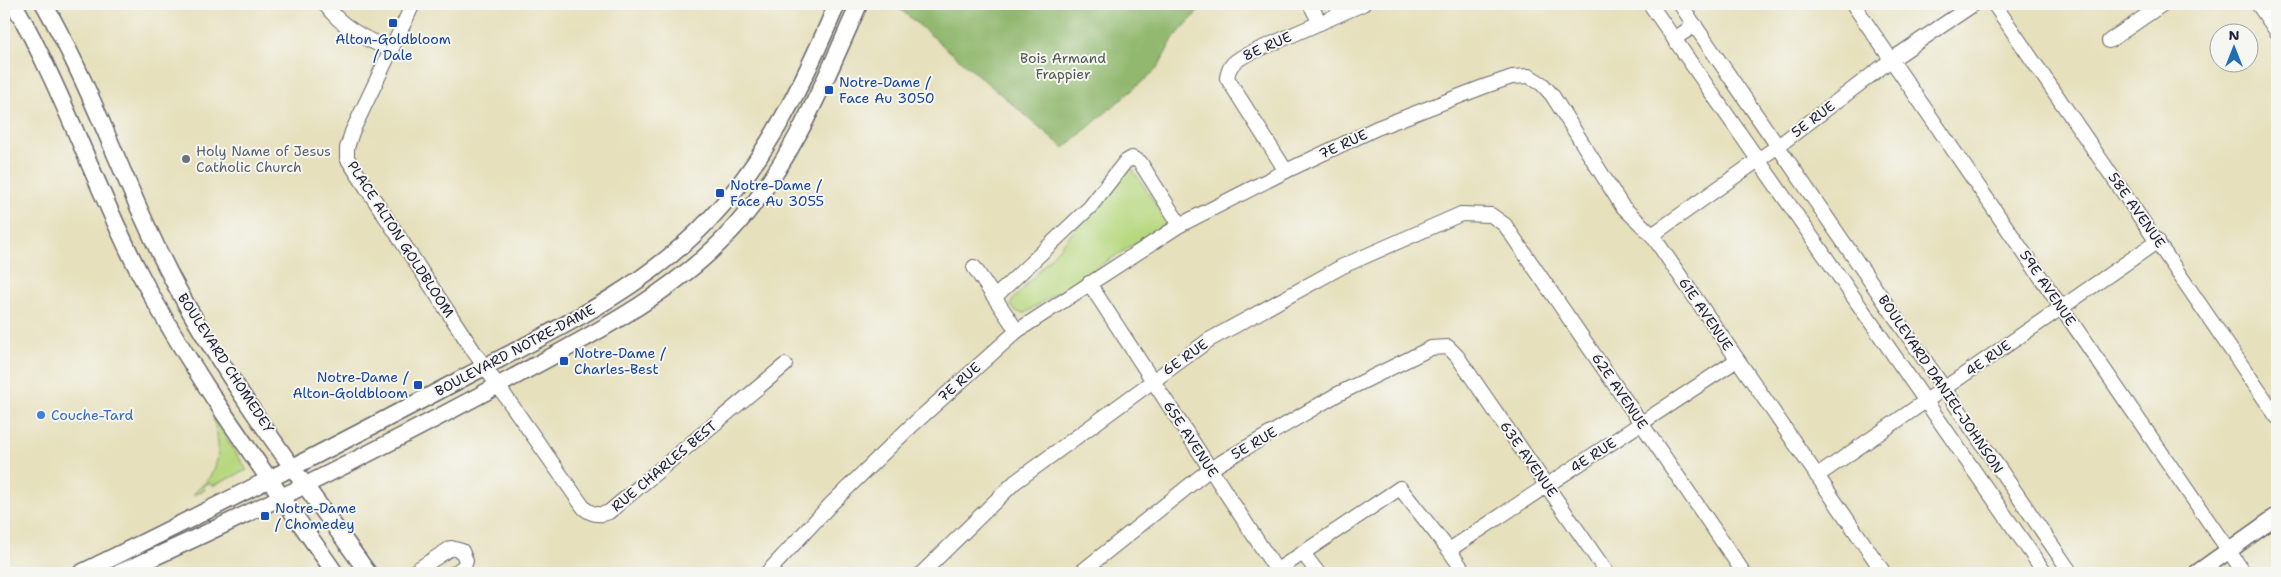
<svg xmlns="http://www.w3.org/2000/svg" width="2281" height="577" font-family="'Shantell Sans',sans-serif">
  <style>
    .green { fill: #b7d87f; stroke: #6c7d5d }
    .forest { fill: #91b86e; stroke: #5a6d54 }
    .lines { fill: none; stroke-linecap: round; stroke-linejoin: round }
    .minor-casing { stroke: #676468; stroke-width: 16 }
    .tertiary-casing { stroke: #676468; stroke-width: 19 }
    .minor { stroke: #fff; stroke-width: 14 }
    .tertiary { stroke: #fff; stroke-width: 16 }
    .transit-dot { fill: #1a4fb4; stroke: #f6f6f2; stroke-width: 2 }
    .worship-dot { fill: #6b7280; stroke: #f6f6f2; stroke-width: 2 }
    .shop-dot { fill: #3f7fe0; stroke: #f6f6f2; stroke-width: 2 }
    .labels { text-anchor: middle; stroke-width: 4; stroke-linejoin: round; paint-order: stroke }
    .transit-label { font-size: 14px; fill: #164399; stroke: #f6f6f2; text-anchor: start }
    .street-label { font-size: 14px; fill: #22223b; stroke: #f6f6f2 }
    .park-label { font-size: 14px; fill: #4f594f; stroke: #f6f6f2 }
    .worship-label { font-size: 14px; fill: #5b616d; stroke: #f6f6f2; text-anchor: start }
    .shop-label { font-size: 14px; fill: #366cbe; stroke: #f6f6f2; text-anchor: start }
  </style>
  <rect width="100%" height="100%" fill="#f6f6f2"/>
  <filter id="ink" filterUnits="userSpaceOnUse"><feTurbulence type="fractalNoise" baseFrequency=".02" numOctaves="2"/><feDisplacementMap in="SourceGraphic" scale="10" xChannelSelector="R" yChannelSelector="G"/><feConvolveMatrix kernelMatrix="1 2 1 2 8 2 1 2 1" color-interpolation-filters="sRGB"/></filter>
  <filter id="wash" filterUnits="userSpaceOnUse"><feTurbulence type="fractalNoise" baseFrequency=".0096" numOctaves="4" result="noise"/><feDisplacementMap in="SourceGraphic" scale="20" xChannelSelector="R" yChannelSelector="G"/><feGaussianBlur stdDeviation="1.12" result="paint"/><feColorMatrix in="noise" values="0 0 0 0 0 0 0 0 0 0 0 0 0 0 0 0 0 1.4 0 .05"/><feComposite in="paint" operator="in"/></filter>
  <g filter="url(#wash)">
    <rect width="100%" height="100%" fill="#e6e0bc"/>
    <g class="green">
      <polygon points="1131,167 1168,223 1025,313 1016,312 1011,305 1012,301"/>
      <path d="M213 418 247 470 212 486 210 483 203 486 205 490 193 495C197 489 204 485 209 478 222 460 219 438 213 418Z"/>
    </g>
    <polygon class="forest" points="894,4 1205,4 1173,39 1157,69 1064,148"/>
  </g>
  <g filter="url(#ink)">
    <g class="lines">
      <g class="minor-casing">
        <g id="minor">
          <path d="M325 4C341 27 365 39 391 50"/>
          <path d="M413 4 352 132 347 148V158L475 353 584 508C592 515 600 516 609 512L785 365"/>
          <polyline points="1310,4 1320,23"/>
          <polyline points="1650,4 2045,573"/>
          <polyline points="1680,4 2071,573"/>
          <polyline points="1853,4 2244,573"/>
          <polyline points="1994,4 2277,417"/>
          <polyline points="2258,4 2277,32"/>
          <polyline points="1674,39 1695,25"/>
          <polyline points="2109,41 2163,4"/>
          <path d="M1286 171 1227 78C1229 66 1233 62 1244 56L1363 4"/>
          <polyline points="1652,235 1778,146 1891,60 1974,4"/>
          <polyline points="974,267 1017,331"/>
          <polyline points="1089,283 1277,571"/>
          <polyline points="996,296 1090,207 1125,162 1132,158 1140,162 1180,225"/>
          <polyline points="1817,476 2158,241"/>
          <polyline points="1449,550 1737,360"/>
          <polyline points="1303,553 1318,573"/>
          <polyline points="412,573 451,548 462,551 466,561 464,566 455,573"/>
          <polyline points="767,573 831,504 908,429 1017,331 1180,225 1286,171 1377,128 1483,87 1512,77 1529,76 1542,84 1552,95 1622,206 1652,235 1884,573"/>
          <polyline points="922,573 1015,482 1209,340 1343,266 1461,214 1491,215 1505,225 1744,573"/>
          <polyline points="1080,573 1210,469 1336,395 1431,348 1448,347 1457,356 1607,573"/>
          <polyline points="1273,573 1400,488 1449,550 1465,573"/>
        </g>
      </g>
      <g class="tertiary-casing">
        <g id="tertiary">
          <path d="M14 4C63 90 94 184 139 272 194 378 267 475 335 573"/>
          <path d="M44 4C95 93 127 193 175 284 229 385 302 480 368 573"/>
          <path d="M81 573C210 510 338 445 465 377 549 333 640 292 707 222 767 160 804 82 837 4"/>
          <path d="M119 573C252 514 382 448 510 379 584 339 674 294 731 231 790 167 824 83 859 4"/>
          <polyline points="2197,573 2277,516"/>
        </g>
      </g>
      <use href="#minor" class="minor"/>
      <use href="#tertiary" class="tertiary"/>
    </g>
  </g>
  <g class="transit-dot">
    <rect x="388" y="18" width="10" height="10" rx="2.5"/>
    <rect x="824" y="85" width="10" height="10" rx="2.5"/>
    <rect x="715" y="188" width="10" height="10" rx="2.5"/>
    <rect x="559" y="356" width="10" height="10" rx="2.5"/>
    <rect x="413" y="380" width="10" height="10" rx="2.5"/>
    <rect x="260" y="511" width="10" height="10" rx="2.5"/>
  </g>
  <circle class="worship-dot" cx="186" cy="159" r="5"/>
  <circle class="shop-dot" cx="41" cy="415" r="5"/>
  <g class="labels">
    <g class="transit-label">
      <text x="393" y="44" text-anchor="middle">Alton-Goldbloom<tspan x="393" dy="16">/ Dale</tspan></text>
      <text x="839" y="87">Notre-Dame /<tspan x="839" dy="16">Face Au 3050</tspan></text>
      <text x="730" y="190">Notre-Dame /<tspan x="730" dy="16">Face Au 3055</tspan></text>
      <text x="574" y="358">Notre-Dame /<tspan x="574" dy="16">Charles-Best</tspan></text>
      <text x="408" y="382" text-anchor="end">Notre-Dame /<tspan x="408" dy="16">Alton-Goldbloom</tspan></text>
      <text x="275" y="513">Notre-Dame<tspan x="275" dy="16">/ Chomedey</tspan></text>
    </g>
    <g class="street-label">
      <text transform="translate(1267 46) rotate(-24)" y="5">8E RUE</text>
      <text transform="translate(1813 119) rotate(-37)" y="5">5E RUE</text>
      <text transform="translate(1343 144) rotate(-25)" y="5">7E RUE</text>
      <text transform="translate(2137 210) rotate(55)" y="5">58E AVENUE</text>
      <text transform="translate(401 239) rotate(57)" y="5">PLACE ALTON GOLDBLOOM</text>
      <text transform="translate(2048 288) rotate(56)" y="5">59E AVENUE</text>
      <text transform="translate(1706 314) rotate(56)" y="5">61E AVENUE</text>
      <text transform="translate(515 350) rotate(-28)" y="5">BOULEVARD NOTRE-DAME</text>
      <text transform="translate(1185 357) rotate(-35)" y="5">6E RUE</text>
      <text transform="translate(1988 358) rotate(-35)" y="5">4E RUE</text>
      <text transform="translate(226 363) rotate(57)" y="5">BOULEVARD CHOMEDEY</text>
      <text transform="translate(959 382) rotate(-42)" y="5">7E RUE</text>
      <text transform="translate(1941 384) rotate(56)" y="5">BOULEVARD DANIEL-JOHNSON</text>
      <text transform="translate(1620 391) rotate(56)" y="5">62E AVENUE</text>
      <text transform="translate(1191 439) rotate(57)" y="5">65E AVENUE</text>
      <text transform="translate(1254 443) rotate(-30)" y="5">5E RUE</text>
      <text transform="translate(1593 455) rotate(-33)" y="5">4E RUE</text>
      <text transform="translate(1529 459) rotate(55)" y="5">63E AVENUE</text>
      <text transform="translate(664 466) rotate(-40)" y="5">RUE CHARLES BEST</text>
    </g>
    <g class="park-label">
      <text x="1063" y="63">Bois Armand<tspan x="1063" dy="16">Frappier</tspan></text>
    </g>
    <g class="worship-label">
      <text x="196" y="156">Holy Name of Jesus<tspan x="196" dy="16">Catholic Church</tspan></text>
    </g>
    <g class="shop-label">
      <text x="51" y="420">Couche-Tard</text>
    </g>
  </g>
  <rect width="2281" height="577" fill="none" stroke="#f6f6f2" stroke-width="20"/>
  <g transform="translate(2234 48)"><circle r="24" fill="#f6f6f2" stroke="#a1a1a9"/>
  <path d="M0-4L9 19L0 12L-9 19Z" fill="#1f6fb2"/>
  <text y="-8" font-size="14" font-weight="bold" text-anchor="middle" fill="#22223b">N</text>
  </g>
</svg>
